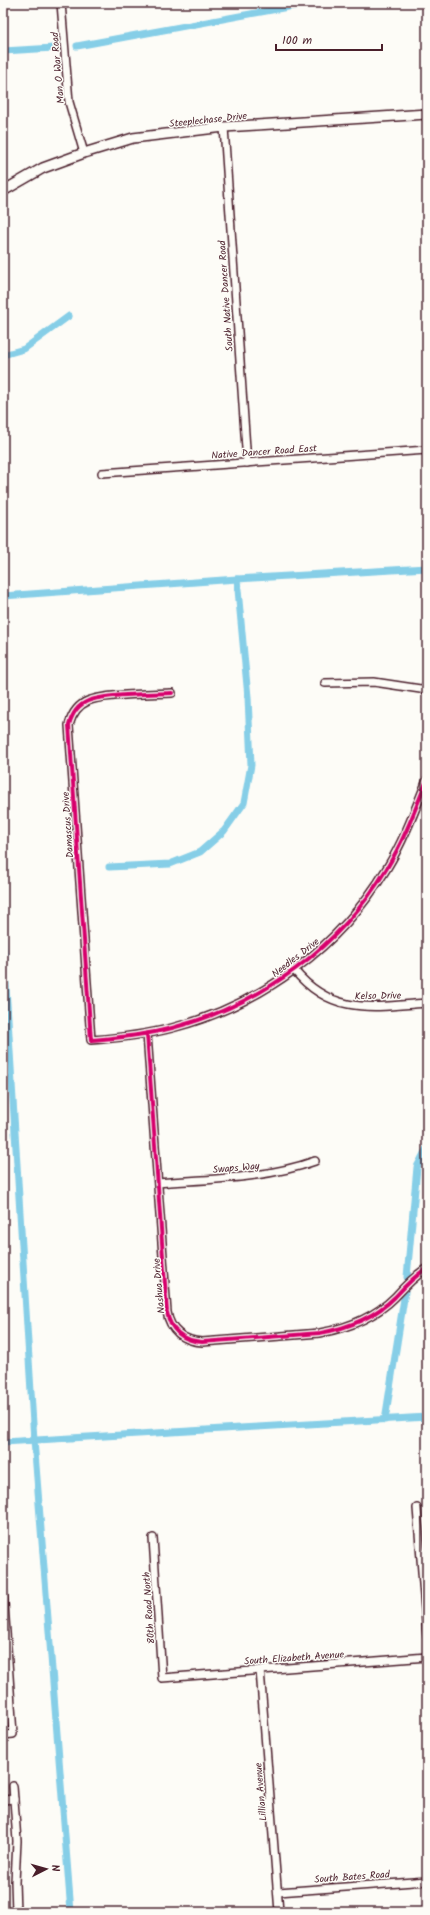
<svg xmlns="http://www.w3.org/2000/svg" width="430" height="1915" font-family="Kalam,sans-serif">
  <style>
    .lines { fill: none; stroke-linecap: round; stroke-linejoin: round }
    .canal { stroke: #86cee7; stroke-width: 7 }
    .minor-casing { stroke: #4a1f2b; stroke-width: 10 }
    .tertiary-casing { stroke: #4a1f2b; stroke-width: 12 }
    .minor { stroke: #fdfcf7; stroke-width: 7 }
    .tertiary { stroke: #fdfcf7; stroke-width: 9 }
    .cycleway-casing { stroke: #fdfcf7; stroke-width: 6 }
    .cycleway { stroke: #d6006c; stroke-width: 4 }
    .labels { text-anchor: middle; stroke-width: 3; stroke-linejoin: round; paint-order: stroke }
    .street-label { font-size: 10px; fill: #4a1f2b; stroke: #fdfcf7 }
  </style>
  <rect width="100%" height="100%" fill="#fdfcf7"/>
  <filter id="ink" filterUnits="userSpaceOnUse"><feTurbulence type="fractalNoise" baseFrequency=".025" numOctaves="2"/><feDisplacementMap in="SourceGraphic" scale="8" xChannelSelector="R" yChannelSelector="G"/><feConvolveMatrix kernelMatrix="1 2 1 2 8 2 1 2 1" color-interpolation-filters="sRGB"/></filter>
  <g filter="url(#ink)">
    <g class="lines">
      <g class="canal">
        <polyline points="77,46 310,3"/>
        <polyline points="3,51 54,48"/>
        <polyline points="3,355 24,349 69,316"/>
        <polyline points="3,596 237,579 427,568"/>
        <polyline points="109,867 170,864 200,852 224,831 244,803 251,765 248,697 237,579"/>
        <polyline points="3,938 34,1440 71,1912"/>
        <polyline points="407,1277 417,1167 427,1148"/>
        <polyline points="385,1420 405,1292"/>
        <polyline points="3,1442 427,1417"/>
      </g>
      <g class="minor-casing">
        <g id="minor">
          <polyline points="61,3 69,102 84,153"/>
          <polyline points="224,127 247,463"/>
          <polyline points="102,473 427,450"/>
          <polyline points="325,683 374,682 427,690"/>
          <path d="M172 693C152 694 103 694 88 701 78 705 72 714 69 725L91 1040C118 1038 145 1035 172 1028 261 1005 340 947 387 868 404 840 415 810 427 780"/>
          <path d="M294 970C332 1016 374 1007 427 1003"/>
          <path d="M147 1034 167 1312C170 1330 183 1341 202 1342L320 1333C348 1328 374 1318 395 1297 405 1286 415 1276 427 1268"/>
          <path d="M158 1183C211 1179 265 1179 315 1161"/>
          <polyline points="417,1508 427,1635"/>
          <polyline points="153,1538 162,1678 427,1657"/>
          <polyline points="3,1589 13,1734 3,1735"/>
          <polyline points="260,1670 279,1912"/>
          <polyline points="13,1786 17,1841 15,1882 16,1912"/>
          <polyline points="3,1800 14,1799"/>
          <polyline points="278,1892 427,1881"/>
        </g>
      </g>
      <g class="tertiary-casing">
        <polyline id="tertiary" points="3,191 43,168 84,153 133,138 224,127 427,114"/>
      </g>
      <use href="#minor" class="minor"/>
      <use href="#tertiary" class="tertiary"/>
      <g class="cycleway-casing">
        <g id="cycleway">
          <path d="M172 693C152 694 103 694 88 701 78 705 72 714 69 725L91 1040C118 1038 145 1035 172 1028 261 1005 340 947 387 868 404 840 415 810 427 780"/>
          <path d="M147 1034 167 1312C170 1330 183 1341 202 1342L320 1333C348 1328 374 1318 395 1297 405 1286 415 1276 427 1268"/>
        </g>
      </g>
      <use href="#cycleway" class="cycleway"/>
    </g>
  </g>
  <g class="labels">
    <g class="street-label">
      <text transform="translate(57 68) rotate(-95)" y="4">Man O War Road</text>
      <text transform="translate(208 119) rotate(-6)" y="4">Steeplechase Drive</text>
      <text transform="translate(225 296) rotate(-94)" y="4">South Native Dancer Road</text>
      <text transform="translate(264 451) rotate(-4)" y="4">Native Dancer Road East</text>
      <text transform="translate(67 825) rotate(-94)" y="4">Damascus Drive</text>
      <text transform="translate(295 957) rotate(-38)" y="4">Needles Drive</text>
      <text transform="translate(378 995) rotate(-1)" y="4">Kelso Drive</text>
      <text transform="translate(236 1167) rotate(-5)" y="4">Swaps Way</text>
      <text transform="translate(158 1286) rotate(-95)" y="4">Nashua Drive</text>
      <text transform="translate(148 1608) rotate(-94)" y="4">80th Road North</text>
      <text transform="translate(294 1657) rotate(-4)" y="4">South Elizabeth Avenue</text>
      <text transform="translate(260 1792) rotate(-95)" y="4">Lillian Avenue</text>
      <text transform="translate(352 1876) rotate(-4)" y="4">South Bates Road</text>
    </g>
  </g>
  <rect width="430" height="1915" fill="none" stroke="#fdfcf7" stroke-width="16"/>
  <rect x="8" y="8" width="414" height="1899" fill="none" stroke="#4a1f2b" stroke-width="1.5" filter="url(#ink)"/>
  <g transform="translate(46 1869) rotate(84)" stroke="#fdfcf7" stroke-width="3" paint-order="stroke">
  <path d="M0-3L7 15L0 10L-7 15Z" fill="#4a1f2b"/>
  <text y="-6" font-size="11" font-weight="bold" text-anchor="middle" fill="#4a1f2b">N</text>
  </g>
  <path d="M276 44v6h106v-6" fill="none" stroke="#4a1f2b" stroke-width="2"/>
  <text x="282" y="44" font-size="12" fill="#4a1f2b" stroke="#fdfcf7" stroke-width="3" paint-order="stroke">100 m</text>
</svg>
